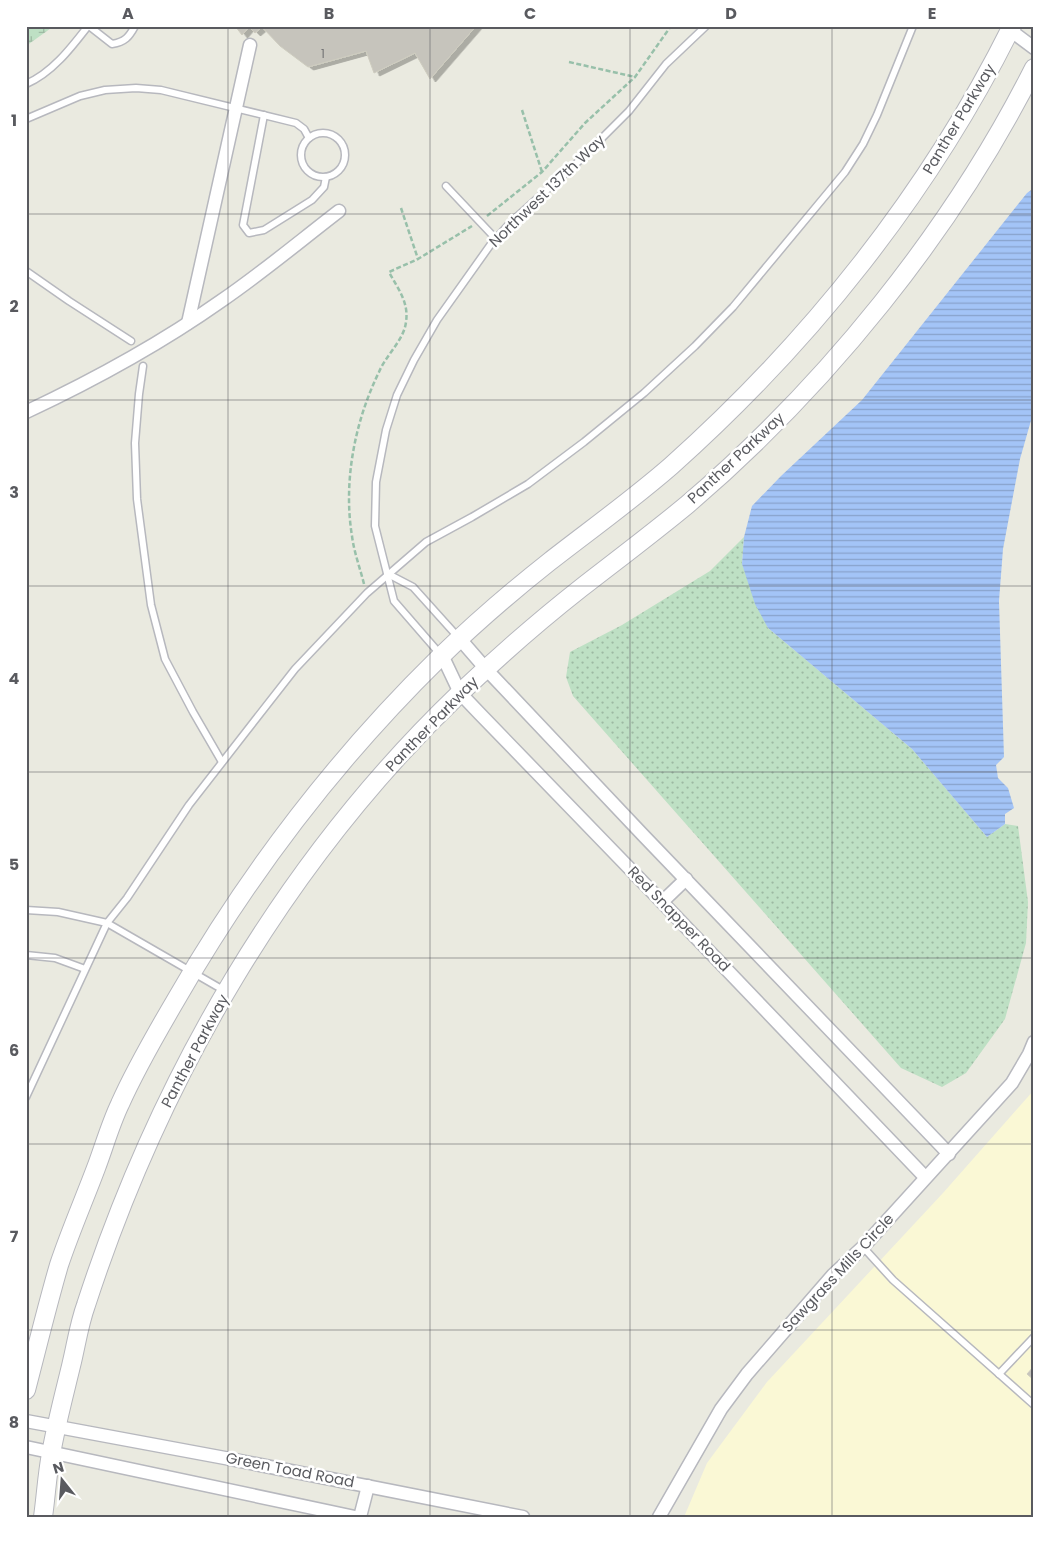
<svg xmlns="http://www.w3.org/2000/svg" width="1060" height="1543" font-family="Poppins,sans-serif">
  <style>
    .commercial { fill: #faf8d5 }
    .grass { fill: url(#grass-dots) }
    .wetland { fill: url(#wetland-marsh) }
    .water { fill: url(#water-rules) }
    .building { fill: #c6c4bc; stroke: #ceccbf; filter: url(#shadow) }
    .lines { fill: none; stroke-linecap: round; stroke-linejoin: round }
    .lane-casing { stroke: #b7b8be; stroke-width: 9 }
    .street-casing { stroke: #b7b8be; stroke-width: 15 }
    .secondary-casing { stroke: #b6b7bd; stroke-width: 20 }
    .path { stroke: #98c0aa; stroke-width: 2.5; stroke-dasharray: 5 2.5; stroke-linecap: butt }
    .lane { stroke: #fff; stroke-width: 6 }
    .street { stroke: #fff; stroke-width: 12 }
    .secondary { stroke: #fff; stroke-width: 18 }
    .grid { fill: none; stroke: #595a5f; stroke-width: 1; stroke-opacity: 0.55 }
    .labels { text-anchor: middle; stroke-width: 5; stroke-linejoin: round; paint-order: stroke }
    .number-label { font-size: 12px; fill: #747476 }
    .street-label { font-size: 15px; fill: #595a5f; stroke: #fff }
    .neatline { fill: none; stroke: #595a5f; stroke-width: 2 }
    .grid-label { font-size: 16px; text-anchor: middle; font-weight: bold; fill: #595a5f }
  </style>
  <defs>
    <pattern id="grass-dots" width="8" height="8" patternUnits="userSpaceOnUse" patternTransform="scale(1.25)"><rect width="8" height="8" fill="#bee0c4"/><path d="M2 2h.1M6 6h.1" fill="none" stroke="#9db9a2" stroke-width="1.8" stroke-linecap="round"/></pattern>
    <pattern id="wetland-marsh" width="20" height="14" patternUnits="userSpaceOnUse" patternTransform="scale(1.25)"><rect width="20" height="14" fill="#bee0c4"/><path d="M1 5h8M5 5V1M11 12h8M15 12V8" fill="none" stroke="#9db9a2"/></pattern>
    <pattern id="water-rules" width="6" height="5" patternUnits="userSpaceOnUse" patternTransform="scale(1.25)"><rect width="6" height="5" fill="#a3c4f7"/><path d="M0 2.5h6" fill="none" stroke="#88a2cb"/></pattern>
    <filter id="shadow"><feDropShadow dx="5.5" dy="3" stdDeviation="0" flood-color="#0004"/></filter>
  </defs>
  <rect width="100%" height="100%" fill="#eaeae0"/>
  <polygon class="commercial" points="1034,1090 1034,1517 684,1517 707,1463 767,1382 943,1193"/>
  <polygon class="grass" points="744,537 742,564 768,628 912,749 987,837 1005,824 1018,826 1028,902 1026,943 1005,1019 966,1073 942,1087 901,1068 573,696 566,677 570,652 622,625 710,571"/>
  <polygon class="wetland" points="26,26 54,26 26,46"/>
  <polygon class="water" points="1034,188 1034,410 1020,459 1003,549 999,601 1004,757 996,765 998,778 1008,788 1014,808 1005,814 1005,824 987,837 912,749 768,628 755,604 742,564 744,537 752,506 781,476 862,400 1027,193"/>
  <g class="building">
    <polygon points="235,26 476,26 430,79 415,53 374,73 366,51 308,67 280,46 262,27 255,33 249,27 242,35"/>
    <polygon points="1034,1366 1034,1380 1027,1374"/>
  </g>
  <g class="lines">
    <g class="lane-casing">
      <g id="lane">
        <path d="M89 26 112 44C125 42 129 37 135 26"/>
        <path d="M26 84C52 73 71 48 88 26"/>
        <polyline points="264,115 243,225 249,233 264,230 312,200 324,187 326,177"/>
        <polyline points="26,119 80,96 105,90 136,88 161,90 296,123 304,129 309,138"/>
        <circle cx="323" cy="155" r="22"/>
        <polyline points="446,186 496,239"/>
        <polyline points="26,271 69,301 131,341"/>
        <polyline points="143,366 139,394 135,443 137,499 151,605 165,659 193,712 222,762"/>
        <polyline points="388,574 413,587 458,637"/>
        <polyline points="440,654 394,601 375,526 376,482 386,430 397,395 414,360 437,320 491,244 511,222 580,160 629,111 666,64 706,26"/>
        <polyline points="26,910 58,912 107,923 225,991"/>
        <polyline points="26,955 55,958 85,969"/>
        <polyline points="26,1097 107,923 127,898 189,805 245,733 295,669 367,593 426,542 472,517 528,484 584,442 644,393 695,346 733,307 845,172 863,144 877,115 913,26"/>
        <polyline points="863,1247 893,1280 1034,1405"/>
        <polyline points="999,1374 1034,1337"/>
      </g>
    </g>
    <g class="street-casing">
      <g id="street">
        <polyline points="1010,30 1034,48"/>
        <polyline points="188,323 250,45"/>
        <path d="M26 412C94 380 160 344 221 301 262 273 300 241 339 211"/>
        <polyline points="460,639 486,669 642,834 949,1154"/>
        <polyline points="442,655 460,693 480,714 662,902 925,1177"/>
        <polyline points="662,902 686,879"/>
        <polyline points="26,1421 225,1458 523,1517"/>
        <polyline points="26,1447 355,1517"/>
        <polyline points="360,1517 368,1486"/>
        <polyline points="659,1517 721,1409 747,1374 833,1275 863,1247 1012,1083 1029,1054 1034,1042"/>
      </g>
    </g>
    <g class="secondary-casing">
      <g id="secondary">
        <path d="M26 1390C37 1348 47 1306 59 1265 70 1232 84 1200 96 1168 104 1147 110 1125 120 1104 136 1068 157 1032 177 998 250 871 334 761 439 658 474 624 511 592 549 562 590 530 632 500 671 466 810 342 929 193 1012 26"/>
        <path d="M43 1517C46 1496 47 1475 51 1454 56 1425 64 1395 71 1366 76 1346 79 1324 86 1305 160 1077 285 861 459 694 498 657 539 621 581 588 617 560 653 533 688 504 826 386 952 231 1034 68"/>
      </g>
    </g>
    <g class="path">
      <polyline points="569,62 635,77"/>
      <polyline points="522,110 542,172"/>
      <polyline points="401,208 418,259"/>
      <polyline points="487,216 542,172 585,123 635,77 671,26"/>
      <path d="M364 584C360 568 354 552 352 536 343 481 355 421 379 372 386 355 404 340 406 322 409 302 398 289 389 272L418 259 472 226"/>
    </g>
    <use href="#lane" class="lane"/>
    <use href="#street" class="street"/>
    <use href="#secondary" class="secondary"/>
  </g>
  <path class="grid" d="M228 26V1517M430 26V1517M630 26V1517M832 26V1517M26 214H1034M26 400H1034M26 586H1034M26 772H1034M26 958H1034M26 1144H1034M26 1330H1034"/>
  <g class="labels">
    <g class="number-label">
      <text x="323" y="58">1</text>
    </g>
    <g class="street-label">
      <text transform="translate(959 119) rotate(-59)" y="5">Panther Parkway</text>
      <text transform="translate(547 191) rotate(-44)" y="5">Northwest 137th Way</text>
      <text transform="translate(736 458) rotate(-43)" y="5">Panther Parkway</text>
      <text transform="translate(432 724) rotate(-46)" y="5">Panther Parkway</text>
      <text transform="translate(679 919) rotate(46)" y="5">Red Snapper Road</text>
      <text transform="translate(195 1051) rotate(-62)" y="5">Panther Parkway</text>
      <text transform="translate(838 1273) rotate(-47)" y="5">Sawgrass Mills Circle</text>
      <text transform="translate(290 1470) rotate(11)" y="5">Green Toad Road</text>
    </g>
  </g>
  <rect width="1060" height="1543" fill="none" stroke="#ffffff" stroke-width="55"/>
  <g transform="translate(62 1480) rotate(343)" stroke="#ffffff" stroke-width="4" paint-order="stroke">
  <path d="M0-4L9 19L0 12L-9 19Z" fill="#595a5f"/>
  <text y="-8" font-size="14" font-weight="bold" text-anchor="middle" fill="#595a5f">N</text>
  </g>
  <rect x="28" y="28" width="1004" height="1488" class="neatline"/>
  <g class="grid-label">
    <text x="128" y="19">A</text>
    <text x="329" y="19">B</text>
    <text x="530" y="19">C</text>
    <text x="731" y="19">D</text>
    <text x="932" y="19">E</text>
    <text x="14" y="126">1</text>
    <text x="14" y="312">2</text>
    <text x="14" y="498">3</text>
    <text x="14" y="684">4</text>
    <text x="14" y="870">5</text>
    <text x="14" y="1056">6</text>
    <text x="14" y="1242">7</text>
    <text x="14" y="1428">8</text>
  </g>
</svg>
